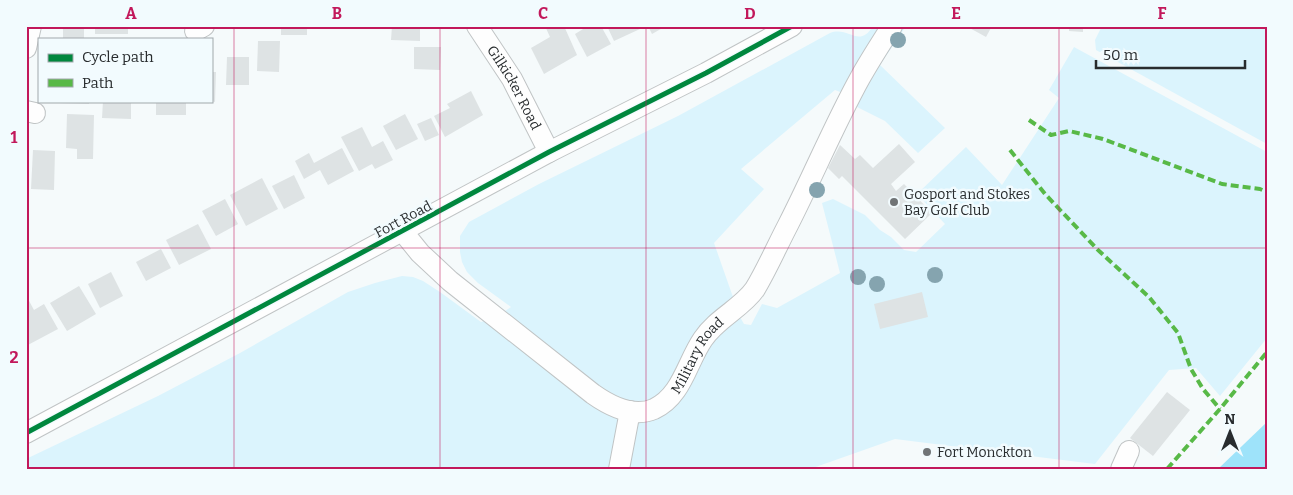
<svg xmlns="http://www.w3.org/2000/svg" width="1293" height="495" font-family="Bitter,serif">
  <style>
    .green { fill: #dbf4fd }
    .water { fill: #9ee3fa }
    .building { fill: #dee3e4 }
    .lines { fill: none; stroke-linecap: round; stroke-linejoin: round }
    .minor-casing { stroke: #c0c4c5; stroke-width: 22 }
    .minor { stroke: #fefefe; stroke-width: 20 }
    .quiet { stroke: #58b947; stroke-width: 4; stroke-dasharray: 8 4; stroke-linecap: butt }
    .cycleway-casing { stroke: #f2fbfe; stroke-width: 8 }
    .cycleway { stroke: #00873e; stroke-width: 5 }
    .tree { fill: #85a4af }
    .grid { fill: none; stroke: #c2185b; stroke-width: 1; stroke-opacity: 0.55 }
    .poi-dot { fill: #707476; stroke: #f2fbfe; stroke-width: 2 }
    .labels { text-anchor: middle; stroke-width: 5; stroke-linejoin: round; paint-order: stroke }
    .street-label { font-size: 14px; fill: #282c2e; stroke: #f2fbfe }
    .poi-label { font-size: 14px; fill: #282c2e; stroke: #f2fbfe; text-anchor: start }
    .neatline { fill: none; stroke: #c2185b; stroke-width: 2 }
    .grid-label { font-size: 16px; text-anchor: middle; font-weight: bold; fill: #c2185b }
  </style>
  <rect width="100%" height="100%" fill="#f5fafb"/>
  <g class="green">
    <path d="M873 26H902L904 29 880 65 945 128 918 153 885 121 855 106 858 99 835 90 741 169 764 189 714 243 740 317 744 324 751 325 762 304 777 308 840 273 822 203 833 199 865 215 880 230 891 237 904 250 916 252 945 224 917 194 966 147 1002 185 1059 98 1049 90 1074 47 1267 152V338L1220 396 1196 368 1169 370 1095 464 895 439 810 469H26V459L158 396 240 353 348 292 375 283 402 276 413 277 423 281 440 292 481 322 496 317 511 307 478 283 467 272 462 262 460 252V236L469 222 539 184 678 116 830 33C849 26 859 49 873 26Z"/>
    <polygon points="1102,26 1267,26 1267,144 1096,50 1095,40"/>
  </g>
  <polygon class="water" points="1267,422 1267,469 1218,469"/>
  <g class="building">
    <rect x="63" y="26" width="21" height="13"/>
    <rect x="95" y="26" width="33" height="8"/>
    <rect x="281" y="26" width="26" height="9"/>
    <polygon points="392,26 420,26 420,41 391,40"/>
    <polygon points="545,26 564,26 577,55 544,74 531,48 550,37"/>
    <polygon points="588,26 601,26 611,44 587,57 575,34"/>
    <polygon points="607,26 639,26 640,29 614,41"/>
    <polygon points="648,26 666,26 652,34"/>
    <polygon points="966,26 992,26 986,37"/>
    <polygon points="1069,26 1083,26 1083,32 1069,31"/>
    <polygon points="258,41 280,41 279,72 257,71"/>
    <polygon points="414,47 441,47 440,70 414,69"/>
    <polygon points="227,57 249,57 249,85 226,85"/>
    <polygon points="211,72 216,72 215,102 211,101"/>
    <polygon points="471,91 483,115 445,137 434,116 450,108 447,104"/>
    <polygon points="59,101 89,101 89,104 59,103"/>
    <polygon points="103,101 131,101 131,119 102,118"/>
    <rect x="156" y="101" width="30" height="14"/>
    <polygon points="67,114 94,115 93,159 77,159 77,149 66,148"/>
    <polygon points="405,114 418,139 396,150 383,126"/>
    <polygon points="431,118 439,135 425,141 417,124"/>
    <polygon points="362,127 372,147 383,141 393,160 375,169 372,164 359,171 341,137"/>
    <polygon points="899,144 915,162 891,184 896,191 904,184 932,213 905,239 842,176 839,179 828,168 840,145 855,159 860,155 873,168"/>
    <polygon points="342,148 354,171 328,185 320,170 304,179 295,161 309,153 314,163"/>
    <polygon points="33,150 55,151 54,190 31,189"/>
    <polygon points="294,175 305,198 284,209 272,186"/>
    <polygon points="262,178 278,209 246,226 230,195"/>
    <polygon points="225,199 238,224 216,236 202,211"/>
    <polygon points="198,224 211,249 179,265 166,240"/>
    <polygon points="161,249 171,268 146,281 136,262"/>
    <polygon points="111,272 123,296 100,308 88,284"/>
    <polygon points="79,286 96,314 67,331 50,303"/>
    <polygon points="922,292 928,317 880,329 874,304"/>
    <polygon points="28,299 34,310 44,304 58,329 26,346 26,300"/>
    <polygon points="1167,392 1190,410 1153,456 1130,438"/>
  </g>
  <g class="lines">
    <g class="minor-casing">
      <g id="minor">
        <path id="s1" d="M477 26 512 79 549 152"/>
        <polyline points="195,31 204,26"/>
        <polyline points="26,48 31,26"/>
        <polyline points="26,111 35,113"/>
        <path id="s2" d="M403 232 420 253 450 281 593 394C610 406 633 418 654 409 682 396 687 362 703 339 717 318 742 308 755 289 767 269 777 246 788 225 813 176 834 125 860 78 870 60 881 43 892 26"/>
        <polyline points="26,433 549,152 706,73 792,26"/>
        <polyline points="619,469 630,411"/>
        <polyline points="1121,469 1129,451"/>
      </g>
    </g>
    <use href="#minor" class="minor"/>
    <g class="quiet">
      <polyline points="1029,120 1051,135 1069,131 1103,139 1222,184 1260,189 1267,192"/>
      <polyline points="1010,150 1045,194 1098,250 1149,297 1178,333 1191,369 1203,389 1220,409"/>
      <polyline points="1167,469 1220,409 1267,352"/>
    </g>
    <g class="cycleway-casing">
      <polyline id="cycleway" points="26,433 549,152 706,73 792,26"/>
    </g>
    <use href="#cycleway" class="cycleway"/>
  </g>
  <g class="tree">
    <circle cx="898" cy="40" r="8"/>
    <circle cx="817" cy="190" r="8"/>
    <circle cx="935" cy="275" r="8"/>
    <circle cx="858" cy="277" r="8"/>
    <circle cx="877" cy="284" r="8"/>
  </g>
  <path class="grid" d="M234 26V469M440 26V469M646 26V469M853 26V469M1059 26V469M26 248H1267"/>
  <g class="poi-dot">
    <circle cx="894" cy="202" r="5"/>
    <circle cx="927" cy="452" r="5"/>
  </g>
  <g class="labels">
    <g class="street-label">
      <text dy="5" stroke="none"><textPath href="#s1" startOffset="72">Gilkicker Road</textPath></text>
      <text transform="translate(403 219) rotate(-28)" y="5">Fort Road</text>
      <text dy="5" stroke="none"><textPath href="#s2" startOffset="386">Military Road</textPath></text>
    </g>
    <g class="poi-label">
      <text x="904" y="199">Gosport and Stokes<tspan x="904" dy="16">Bay Golf Club</tspan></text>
      <text x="937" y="457">Fort Monckton</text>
    </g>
  </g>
  <rect width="1293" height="495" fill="none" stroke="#f2fbfe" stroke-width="55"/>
  <rect x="38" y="38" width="175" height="65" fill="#f2fbfe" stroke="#a1a8ab"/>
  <rect x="48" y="54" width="25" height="8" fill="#00873e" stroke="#a1a8ab"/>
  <text x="82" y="62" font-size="15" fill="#282c2e">Cycle path</text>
  <rect x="48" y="79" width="25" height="8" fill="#58b947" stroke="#a1a8ab"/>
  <text x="82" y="88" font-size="15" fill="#282c2e">Path</text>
  <g transform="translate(1230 432)" stroke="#f2fbfe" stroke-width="4" paint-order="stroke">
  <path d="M0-4L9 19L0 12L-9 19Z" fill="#282c2e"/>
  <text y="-8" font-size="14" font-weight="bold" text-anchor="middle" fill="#282c2e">N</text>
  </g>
  <path d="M1096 60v8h149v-8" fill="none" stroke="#282c2e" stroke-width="2.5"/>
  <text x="1103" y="60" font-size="15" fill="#282c2e" stroke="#f2fbfe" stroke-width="4" paint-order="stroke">50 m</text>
  <rect x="28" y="28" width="1238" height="440" class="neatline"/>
  <g class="grid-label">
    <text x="131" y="19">A</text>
    <text x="337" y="19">B</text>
    <text x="543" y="19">C</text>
    <text x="750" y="19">D</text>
    <text x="956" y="19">E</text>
    <text x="1162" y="19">F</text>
    <text x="14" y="143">1</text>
    <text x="14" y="363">2</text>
  </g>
</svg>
